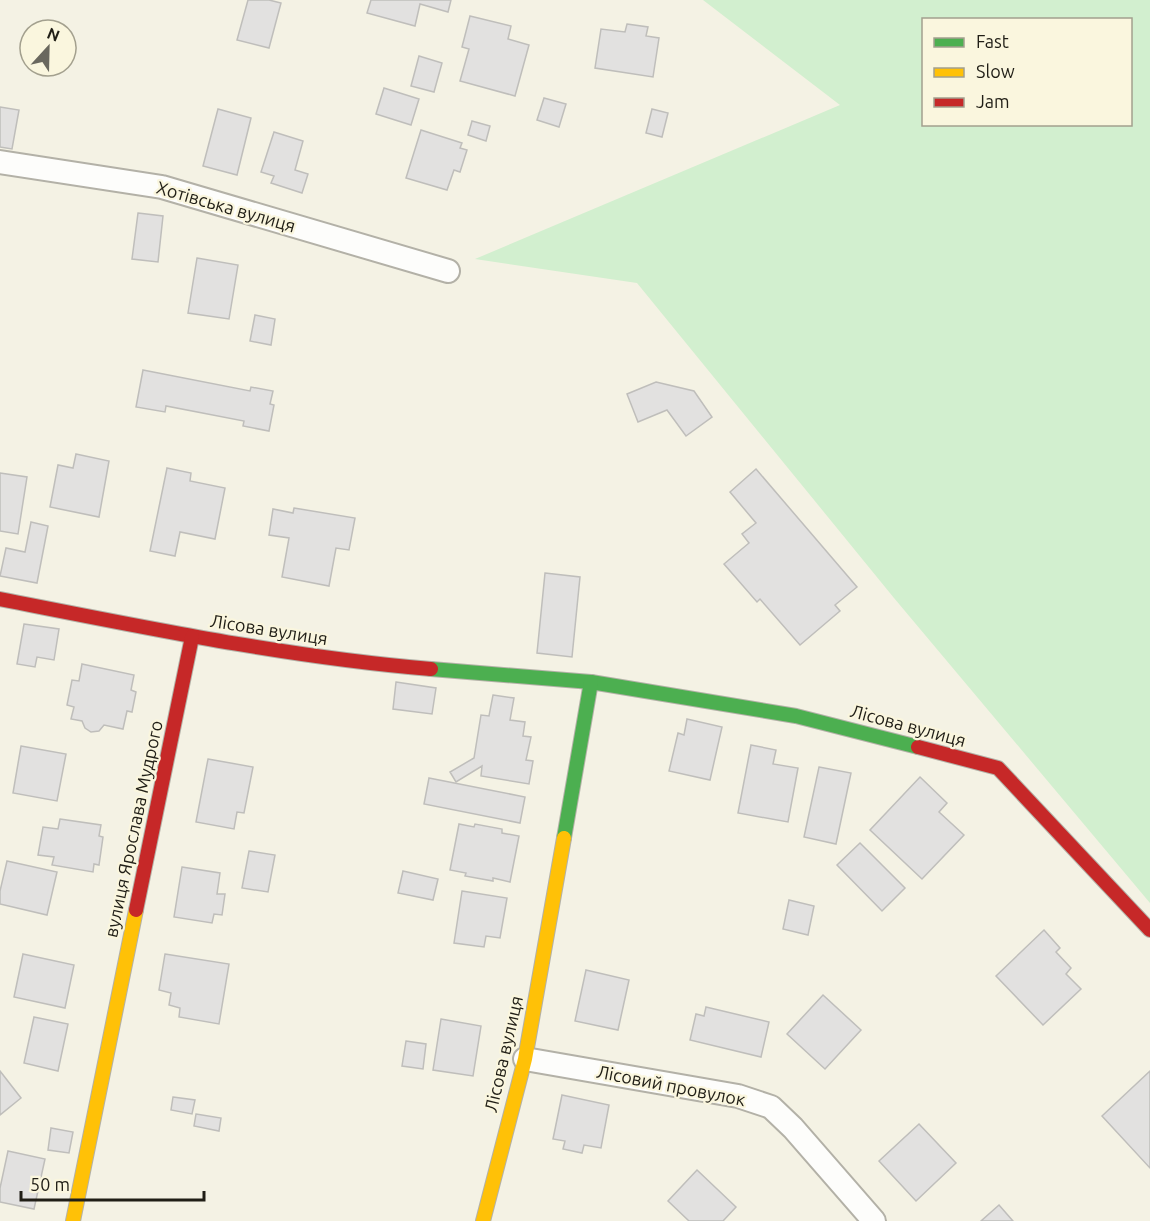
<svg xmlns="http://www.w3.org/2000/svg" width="1150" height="1221" font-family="Ubuntu,sans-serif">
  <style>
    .green { fill: #d2efcf; fill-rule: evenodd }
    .building { fill: #e2e1e0; stroke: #bfbebb; stroke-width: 1.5 }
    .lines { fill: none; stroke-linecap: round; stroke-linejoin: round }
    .street-casing { stroke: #b3b1a7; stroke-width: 26 }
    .fast-casing { stroke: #b3b1a7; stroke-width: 16 }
    .slow-casing { stroke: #b3b1a7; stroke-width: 16 }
    .jam-casing { stroke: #b3b1a7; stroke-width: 16 }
    .street { stroke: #fdfdfb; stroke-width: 22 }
    .fast { stroke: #4caf50; stroke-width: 14 }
    .slow { stroke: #ffc107; stroke-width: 14 }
    .jam { stroke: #c62828; stroke-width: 14 }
    .labels { text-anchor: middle; stroke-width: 4.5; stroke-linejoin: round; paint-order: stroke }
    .street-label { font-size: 18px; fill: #201e16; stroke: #faf6de }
  </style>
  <rect width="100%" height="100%" fill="#f4f2e4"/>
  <path class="green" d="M703 0H1150V903L894 598 637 283 475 259 840 105ZM924 20H1130V124H924Z"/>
  <g class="building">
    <polygon points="248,0 269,0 281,3 269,48 237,40"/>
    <polygon points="371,0 451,0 448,12 420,4 415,26 367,13"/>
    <polygon points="470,16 511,26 508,39 529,45 515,96 460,81 469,49 462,47"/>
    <polygon points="627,24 648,27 646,36 659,38 653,77 595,68 601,29 625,32"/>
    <polygon points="419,56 442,63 434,92 411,86"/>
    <polygon points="384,88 419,99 411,125 376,114"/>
    <polygon points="544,98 566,104 559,127 537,120"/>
    <polygon points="0,107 19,110 12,149 0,147"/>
    <polygon points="218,109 251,118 237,175 203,166"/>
    <polygon points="652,109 668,113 662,137 646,133"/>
    <polygon points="472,121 490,126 486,141 468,135"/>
    <polygon points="421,130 462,143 460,148 467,150 460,172 454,170 447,190 406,178"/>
    <polygon points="274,132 303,141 295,170 308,174 302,193 271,183 274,176 261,172"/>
    <polygon points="138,213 163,216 158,262 132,259"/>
    <polygon points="197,258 238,265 229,319 188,313"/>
    <polygon points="255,315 275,319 271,345 250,341"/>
    <polygon points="143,370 250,391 251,387 273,391 270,404 274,405 269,431 243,426 244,421 166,406 165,412 136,407"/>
    <polygon points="656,382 694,391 712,417 686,436 667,410 638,422 627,394"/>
    <polygon points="76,454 109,461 99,517 50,507 58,465 73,468"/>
    <polygon points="167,468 191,473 190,481 225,488 215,539 180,532 175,556 150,551"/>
    <polygon points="756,469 857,587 835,605 840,611 800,645 760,599 757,602 724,564 749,543 742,534 756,523 730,492"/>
    <polygon points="0,473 27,477 18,534 0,531"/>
    <polygon points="294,508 355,518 349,550 336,548 329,586 282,577 289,538 269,535 273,509 293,513"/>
    <polygon points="31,522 48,526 37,583 0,576 6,548 25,552"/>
    <polygon points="545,573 580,577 572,657 537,653"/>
    <polygon points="24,624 59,629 54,660 37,657 35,667 17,664"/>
    <polygon points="82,664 134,675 131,690 136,692 132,712 127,711 123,729 104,725 99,731 91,732 85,728 82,721 71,719 74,707 67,705 72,680 79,681"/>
    <polygon points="396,682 436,688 432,714 393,709"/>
    <polygon points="493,695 514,698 510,720 525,722 523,736 531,737 526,760 533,761 529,784 481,776 482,766 456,782 450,772 474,758 481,715 489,716"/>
    <polygon points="687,719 722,727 710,780 669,771 678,733 684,735"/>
    <polygon points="751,745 776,750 773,764 798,768 788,822 738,813"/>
    <polygon points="21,746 66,754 57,801 13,793"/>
    <polygon points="208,759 253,767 244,813 237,812 234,829 196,822"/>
    <polygon points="819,767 851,773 836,844 804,837"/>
    <polygon points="920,777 947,803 939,812 964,835 922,879 870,830"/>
    <polygon points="429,778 525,797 520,823 424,804"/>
    <polygon points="60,819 101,825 99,836 103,837 99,865 94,864 93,872 52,865 54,857 38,855 43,827 58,829"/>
    <polygon points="459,824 474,827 475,824 502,829 502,833 519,836 510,882 493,878 493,881 465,876 466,873 450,870"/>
    <polygon points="860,843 905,888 882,911 837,865"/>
    <polygon points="249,851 275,855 268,892 242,888"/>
    <polygon points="7,861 57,872 47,915 0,904 0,891"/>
    <polygon points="182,867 220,873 217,894 225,894 222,915 214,914 212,923 174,917"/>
    <polygon points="403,871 438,879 433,900 398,893"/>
    <polygon points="462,891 507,898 500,938 486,936 484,947 454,943"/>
    <polygon points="789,900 814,906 808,935 783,929"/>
    <polygon points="1044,930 1060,948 1056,952 1071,968 1066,974 1081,989 1043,1025 996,976"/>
    <polygon points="23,954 74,965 65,1008 14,997"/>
    <polygon points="165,954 229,964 219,1024 179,1017 180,1008 169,1005 171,993 159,990"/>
    <polygon points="586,970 629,980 618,1030 575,1021"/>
    <polygon points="823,995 861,1030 825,1069 787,1034"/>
    <polygon points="706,1007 769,1022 761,1057 690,1040 696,1014 704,1016"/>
    <polygon points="34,1017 68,1024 58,1071 24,1063"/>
    <polygon points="441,1019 481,1026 473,1076 433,1070"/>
    <polygon points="406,1041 426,1044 423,1069 402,1066"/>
    <polygon points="0,1071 21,1098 0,1115"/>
    <polygon points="1150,1071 1150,1168 1102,1116"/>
    <polygon points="562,1095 609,1105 601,1148 584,1145 582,1153 563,1149 565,1141 553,1139"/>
    <polygon points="173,1097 195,1100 192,1114 171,1110"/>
    <polygon points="196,1114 221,1118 219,1131 194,1126"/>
    <polygon points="919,1124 956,1163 916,1201 879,1161"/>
    <polygon points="51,1128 73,1132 69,1153 48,1150"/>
    <polygon points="8,1151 45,1159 34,1209 0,1202 0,1188"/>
    <polygon points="697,1170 736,1207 723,1221 689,1221 668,1201"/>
    <polygon points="999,1205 1013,1221 981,1221"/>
  </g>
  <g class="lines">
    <g class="street-casing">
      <g id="street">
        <polyline points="0,162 162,187 448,271"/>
        <polyline points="525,1059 738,1096 771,1107 793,1128 874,1221"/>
      </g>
    </g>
    <g class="fast-casing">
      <g id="fast">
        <polyline points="431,669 591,682 796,716 918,747"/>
        <polyline points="564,838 591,682"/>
      </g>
    </g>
    <g class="slow-casing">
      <g id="slow">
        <polyline points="73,1221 136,910"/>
        <polyline points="483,1221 525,1059 564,838"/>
      </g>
    </g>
    <g class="jam-casing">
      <g id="jam">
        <path d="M0 599C143 627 286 657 431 669"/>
        <polyline points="918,747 998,768 1150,930"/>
        <polyline points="136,910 192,637"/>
      </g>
    </g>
    <use href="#street" class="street"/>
    <use href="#fast" class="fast"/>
    <use href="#slow" class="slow"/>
    <use href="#jam" class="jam"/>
  </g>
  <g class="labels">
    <g class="street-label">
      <text transform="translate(226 207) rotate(16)" y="6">Хотівська вулиця</text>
      <text transform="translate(269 630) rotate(9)" y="6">Лісова вулиця</text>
      <text transform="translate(908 726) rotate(15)" y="6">Лісова вулиця</text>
      <text transform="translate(134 829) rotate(-78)" y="6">вулиця Ярослава Мудрого</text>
      <text transform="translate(504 1054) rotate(-77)" y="6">Лісова вулиця</text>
      <text transform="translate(671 1086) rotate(11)" y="6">Лісовий провулок</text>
    </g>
  </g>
  <rect x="922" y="18" width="210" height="108" fill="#faf6de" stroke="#a3a08e" stroke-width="1.5"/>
  <rect x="934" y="38" width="30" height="9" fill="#4caf50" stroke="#a3a08e" stroke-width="1.5"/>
  <text x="976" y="48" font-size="18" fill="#201e16">Fast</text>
  <rect x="934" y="68" width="30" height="9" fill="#ffc107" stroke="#a3a08e" stroke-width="1.5"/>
  <text x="976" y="78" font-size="18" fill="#201e16">Slow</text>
  <rect x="934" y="98" width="30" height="9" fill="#c62828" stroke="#a3a08e" stroke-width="1.5"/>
  <text x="976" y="108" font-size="18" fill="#201e16">Jam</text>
  <g transform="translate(48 48) rotate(22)"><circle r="28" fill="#faf6de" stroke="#a3a08e" stroke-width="1.5"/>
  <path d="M0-4.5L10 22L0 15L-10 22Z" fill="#6a685e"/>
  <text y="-9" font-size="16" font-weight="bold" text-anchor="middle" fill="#201e16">N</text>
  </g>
  <path d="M21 1191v9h183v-9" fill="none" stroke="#201e16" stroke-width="3"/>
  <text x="30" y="1191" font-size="18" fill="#201e16" stroke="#faf6de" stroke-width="4.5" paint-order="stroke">50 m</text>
</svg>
